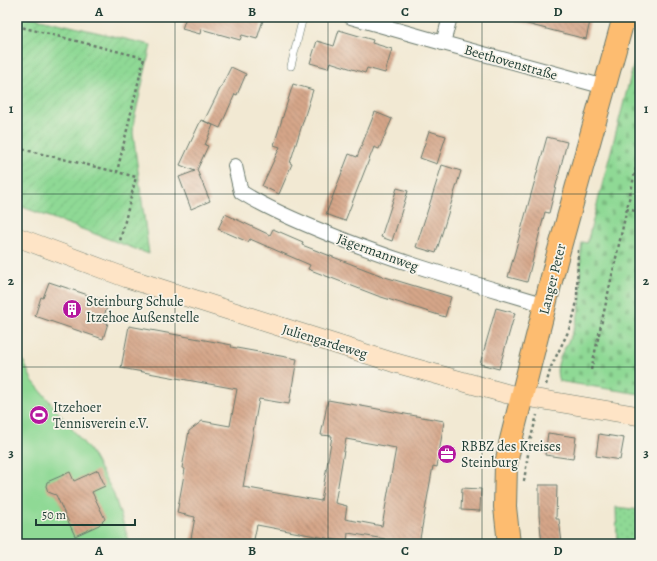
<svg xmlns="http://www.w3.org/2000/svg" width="657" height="561" font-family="Alegreya,serif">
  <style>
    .grass { fill: #8fd995; stroke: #578b64 }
    .cemetery { fill: url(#cemetery-stones); stroke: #578b64 }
    .park { fill: url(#park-dots); stroke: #578b64 }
    .garden { fill: url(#garden-furrows); stroke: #578b64 }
    .building { fill: url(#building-back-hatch); fill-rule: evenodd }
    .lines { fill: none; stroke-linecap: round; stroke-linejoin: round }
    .lane-casing { stroke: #69796c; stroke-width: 8 }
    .street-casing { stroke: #69796c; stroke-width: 16 }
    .secondary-casing { stroke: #69796c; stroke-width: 20 }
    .primary-casing { stroke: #69796c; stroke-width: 24 }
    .path { stroke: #69796c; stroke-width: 2.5; stroke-dasharray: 3 3; stroke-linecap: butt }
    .lane { stroke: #fff; stroke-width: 7 }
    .street { stroke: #fff; stroke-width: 14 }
    .secondary { stroke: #fee4c6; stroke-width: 19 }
    .primary { stroke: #fdbc70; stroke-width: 22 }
    .grid { fill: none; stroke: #1f3d34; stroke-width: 1; stroke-opacity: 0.55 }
    .labels { text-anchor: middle; stroke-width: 3.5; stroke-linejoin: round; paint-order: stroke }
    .street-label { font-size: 14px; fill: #1f3d34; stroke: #f7f3e8 }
    .poi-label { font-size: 14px; fill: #1f3d34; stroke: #f7f3e8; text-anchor: start }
    .neatline { fill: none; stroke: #1f3d34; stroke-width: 1.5 }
    .grid-label { font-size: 13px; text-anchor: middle; font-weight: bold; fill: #1f3d34 }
  </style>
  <defs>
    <pattern id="cemetery-stones" width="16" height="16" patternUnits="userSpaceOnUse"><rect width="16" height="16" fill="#8fd995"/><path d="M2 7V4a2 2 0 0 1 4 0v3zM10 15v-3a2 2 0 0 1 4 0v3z" fill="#7bbb81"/></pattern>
    <pattern id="park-dots" width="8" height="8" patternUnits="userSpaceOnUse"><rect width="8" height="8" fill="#8fd995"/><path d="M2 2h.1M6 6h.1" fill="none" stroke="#7bbb81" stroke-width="1.8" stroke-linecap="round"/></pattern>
    <pattern id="garden-furrows" width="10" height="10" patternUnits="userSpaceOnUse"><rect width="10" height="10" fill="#8fd995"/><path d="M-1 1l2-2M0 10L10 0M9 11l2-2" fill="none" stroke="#7bbb81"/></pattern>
    <pattern id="building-back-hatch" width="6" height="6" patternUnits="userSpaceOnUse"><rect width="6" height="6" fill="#d5a689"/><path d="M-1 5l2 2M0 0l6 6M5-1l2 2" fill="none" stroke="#ac8871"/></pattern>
  </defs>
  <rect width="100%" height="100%" fill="#f7f3e8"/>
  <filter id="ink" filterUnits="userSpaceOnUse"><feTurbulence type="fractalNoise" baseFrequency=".025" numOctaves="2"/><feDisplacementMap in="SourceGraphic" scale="8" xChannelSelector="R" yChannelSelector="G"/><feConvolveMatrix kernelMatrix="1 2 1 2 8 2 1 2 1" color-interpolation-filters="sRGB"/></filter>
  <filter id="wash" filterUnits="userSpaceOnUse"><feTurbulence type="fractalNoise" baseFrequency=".012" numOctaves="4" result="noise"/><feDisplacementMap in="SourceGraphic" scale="16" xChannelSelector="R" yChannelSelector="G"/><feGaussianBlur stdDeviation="0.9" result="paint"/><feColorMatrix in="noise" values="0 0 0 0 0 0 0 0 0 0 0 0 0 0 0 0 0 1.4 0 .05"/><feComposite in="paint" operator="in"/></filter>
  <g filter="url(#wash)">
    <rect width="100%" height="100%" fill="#f2e9d3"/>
    <polygon class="grass" points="17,347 32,380 90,451 113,492 130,544 17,544"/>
    <path class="cemetery" d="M640 40V394L564 382 559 381C552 363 567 347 573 331 586 299 577 274 582 242L587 243Z"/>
    <polygon class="park" points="616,507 640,510 640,544 617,544"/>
    <polygon class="garden" points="17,17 32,17 151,45 134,120 133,133 149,254 17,205"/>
    <g id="blocks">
      <g class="building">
        <polygon points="186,17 264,17 257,39 242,35 240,40 201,29 200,34 182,29"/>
        <polygon points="516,17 591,17 586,39 515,21"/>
        <polygon points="339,30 373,40 372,43 392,49 385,73 367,68 365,73 330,62 328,68 310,63 317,41 334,46"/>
        <polygon points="231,67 246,74 237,95 235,94 220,128 204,121"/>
        <polygon points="293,84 313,90 290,163 292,164 279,194 262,186 280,147 274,145"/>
        <polygon points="375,112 392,119 379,149 374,147 345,221 326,214 349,154 357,157"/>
        <polygon points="201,120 213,125 205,145 208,146 197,170 210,201 191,209 179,177 195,171 180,165"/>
        <polygon points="429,131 446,136 437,164 420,158"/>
        <polygon points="547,137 567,142 549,213 545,212 527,282 508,277"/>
        <polygon points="442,165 461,171 436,253 416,247"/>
        <polygon points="397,188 408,191 392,241 381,237"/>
        <polygon points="225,214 270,235 273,229 303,242 302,245 385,277 451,297 445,317 378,296 308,269 310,265 250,239 248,242 218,229"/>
        <polygon points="49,282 109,302 102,321 108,323 103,339 35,316 41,297 43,298"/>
        <polygon points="496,308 515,313 499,369 480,364"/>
        <path d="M129 326 232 345 231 347 297 359 289 404 259 399 243 487 321 501 332 436 321 435 328 400 444 421 437 467 433 466 419 544H384L385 539 348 533 347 542 257 525 253 544H190L195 517 177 513 185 469 182 468 189 431 202 421 230 426 237 389 121 368ZM346 439 396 448 382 526 345 519 347 506 335 503Z"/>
        <polygon points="548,433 576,437 573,459 545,455"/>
        <polygon points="599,434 624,438 620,460 596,456"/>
        <polygon points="98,470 105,486 92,492 105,519 99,525 75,536 56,495 48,492 46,486 47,482 70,472 74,481"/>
        <polygon points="539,485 557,485 556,519 559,519 562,543 542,544 539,515"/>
        <polygon points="462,488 481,489 480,511 461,510"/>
      </g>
    </g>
  </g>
  <g filter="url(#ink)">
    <use href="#blocks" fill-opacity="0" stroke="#69796c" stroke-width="1"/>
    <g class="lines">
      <g class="lane-casing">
        <polyline id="lane" points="291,66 303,17"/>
      </g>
      <g class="street-casing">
        <g id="street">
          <polyline points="351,17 443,43"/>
          <polyline points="450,17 443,43 605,87"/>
          <path d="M235 166 241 192C268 209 299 222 329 234 399 263 473 283 546 305"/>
        </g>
      </g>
      <g class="secondary-casing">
        <polyline id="secondary" points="17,237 127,278 392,362 508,394 640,416"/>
      </g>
      <g class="primary-casing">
        <polyline id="primary" points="509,544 505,507 506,464 511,440 556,261 624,17"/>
      </g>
      <g class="path">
        <polyline points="17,26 144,58 117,172 136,177 120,241"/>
        <polyline points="17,148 117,172"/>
        <polyline points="626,209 640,212"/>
        <polyline points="591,370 640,150"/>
        <polyline points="546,385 551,367 568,332 574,315 577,301 578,250"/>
        <polyline points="524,481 530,441 537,415"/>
      </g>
      <use href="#lane" class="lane"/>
      <use href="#street" class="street"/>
      <use href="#secondary" class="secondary"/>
      <use href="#primary" class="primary"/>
    </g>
  </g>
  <path class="grid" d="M175 17V544M328 17V544M482 17V544M17 194H640M17 367H640"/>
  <defs>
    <g id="building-disc" transform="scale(1)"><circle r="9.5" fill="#b5179e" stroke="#f7f3e8"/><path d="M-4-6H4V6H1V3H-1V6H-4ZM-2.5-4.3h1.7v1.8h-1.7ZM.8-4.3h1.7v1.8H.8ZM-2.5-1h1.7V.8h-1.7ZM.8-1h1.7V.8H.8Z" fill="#fff"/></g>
    <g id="stadium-disc" transform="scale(1)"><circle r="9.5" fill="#b5179e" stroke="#f7f3e8"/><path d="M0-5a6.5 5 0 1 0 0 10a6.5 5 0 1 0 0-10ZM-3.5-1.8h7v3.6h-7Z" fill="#fff"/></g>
    <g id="office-disc" transform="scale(1)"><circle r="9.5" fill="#b5179e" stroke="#f7f3e8"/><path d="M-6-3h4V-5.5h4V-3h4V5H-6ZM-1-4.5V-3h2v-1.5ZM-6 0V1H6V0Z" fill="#fff"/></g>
  </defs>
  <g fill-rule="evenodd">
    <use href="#building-disc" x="72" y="309"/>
    <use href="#stadium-disc" x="39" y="415"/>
    <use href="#office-disc" x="447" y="454"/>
  </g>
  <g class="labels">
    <g class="street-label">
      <text transform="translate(511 62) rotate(16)" y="5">Beethovenstraße</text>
      <text transform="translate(378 252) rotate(20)" y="5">Jägermannweg</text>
      <text transform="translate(552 279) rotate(-76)" y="5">Langer Peter</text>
      <text transform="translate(325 341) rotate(17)" y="5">Juliengardeweg</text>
    </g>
    <g class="poi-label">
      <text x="86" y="306">Steinburg Schule<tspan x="86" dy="16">Itzehoe Außenstelle</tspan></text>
      <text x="53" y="412">Itzehoer<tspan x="53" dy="16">Tennisverein e.V.</tspan></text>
      <text x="461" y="451">RBBZ des Kreises<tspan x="461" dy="16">Steinburg</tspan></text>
    </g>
  </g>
  <rect width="657" height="561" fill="none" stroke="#f7f3e8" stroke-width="44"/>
  <path d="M36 519v6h99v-6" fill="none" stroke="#1f3d34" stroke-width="2"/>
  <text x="42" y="519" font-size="12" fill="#1f3d34" stroke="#f7f3e8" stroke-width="3" paint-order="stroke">50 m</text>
  <rect x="22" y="22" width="613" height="517" class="neatline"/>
  <g class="grid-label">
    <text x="99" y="16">A</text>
    <text x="252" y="16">B</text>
    <text x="405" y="16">C</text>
    <text x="558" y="16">D</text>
    <text x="11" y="113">1</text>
    <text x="646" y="113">1</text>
    <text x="11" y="285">2</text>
    <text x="646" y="285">2</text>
    <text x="11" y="457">3</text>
    <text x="646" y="457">3</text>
    <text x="99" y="555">A</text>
    <text x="252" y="555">B</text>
    <text x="405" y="555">C</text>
    <text x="558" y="555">D</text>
  </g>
</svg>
